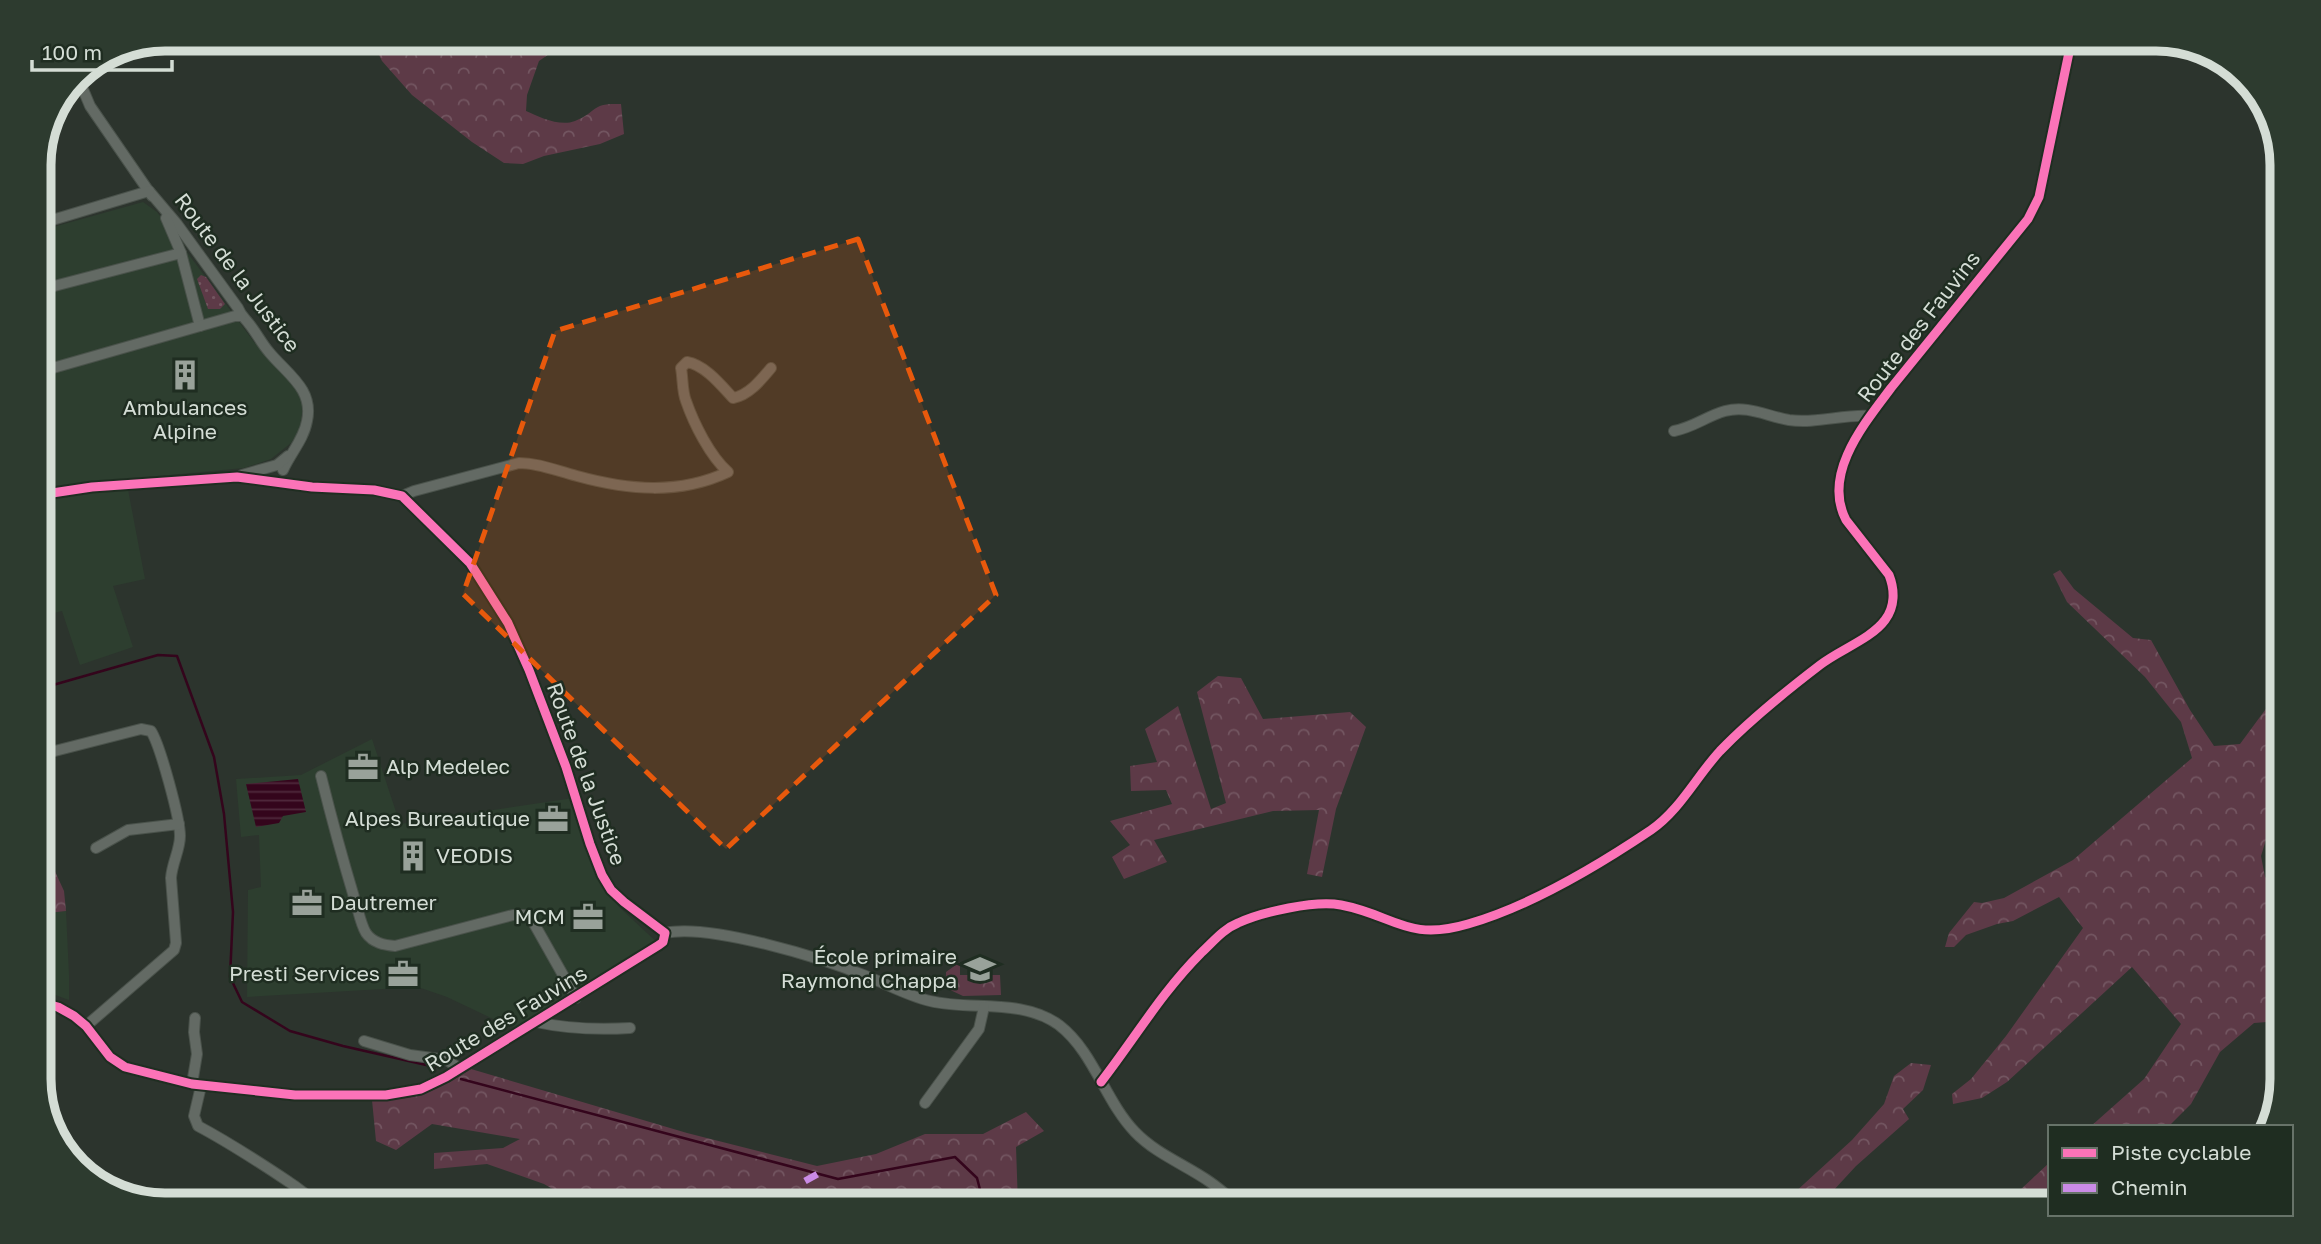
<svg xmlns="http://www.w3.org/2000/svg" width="2321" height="1244" font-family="'Golos Text',sans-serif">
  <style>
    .built { fill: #2d3e2f }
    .grass { fill: url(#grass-dots) }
    .forest { fill: url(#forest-crowns) }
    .water { fill: url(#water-rules) }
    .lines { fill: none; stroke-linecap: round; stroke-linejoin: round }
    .stream { stroke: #34051c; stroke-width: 2.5 }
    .minor-casing { stroke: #4a524b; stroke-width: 12 }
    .minor { stroke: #636a64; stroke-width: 10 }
    .quiet { stroke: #ca8be6; stroke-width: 7; stroke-dasharray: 14 7; stroke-linecap: butt }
    .cycleway-casing { stroke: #1f2d21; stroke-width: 13 }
    .cycleway { stroke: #fb73b8; stroke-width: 9 }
    .marked { fill: #e8590c; fill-opacity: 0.2; stroke: #e8590c; stroke-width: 5; stroke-dasharray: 14 9; stroke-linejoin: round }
    .labels { text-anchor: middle; stroke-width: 5; stroke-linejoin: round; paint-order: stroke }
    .street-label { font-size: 21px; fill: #d4ddd5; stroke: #1f2d21 }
    .poi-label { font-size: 21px; fill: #d4ddd5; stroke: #1f2d21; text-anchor: end }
    .rim { fill: none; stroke: #d4ddd5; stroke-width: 9 }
  </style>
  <defs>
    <pattern id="grass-dots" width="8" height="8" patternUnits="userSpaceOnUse" patternTransform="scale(1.75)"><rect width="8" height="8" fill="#5d3a47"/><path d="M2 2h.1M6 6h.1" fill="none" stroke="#735661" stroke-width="1.8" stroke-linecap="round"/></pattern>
    <pattern id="forest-crowns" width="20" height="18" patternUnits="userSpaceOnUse" patternTransform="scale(1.75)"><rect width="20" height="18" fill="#5d3a47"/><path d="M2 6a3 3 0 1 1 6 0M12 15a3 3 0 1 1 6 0" fill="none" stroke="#735661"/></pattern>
    <pattern id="water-rules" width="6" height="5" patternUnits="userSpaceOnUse" patternTransform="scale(1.75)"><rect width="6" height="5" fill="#34051c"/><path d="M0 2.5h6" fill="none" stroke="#50293c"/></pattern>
  </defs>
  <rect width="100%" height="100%" fill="#2c342d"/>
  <g class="built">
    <polygon points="143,202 157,212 254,342 296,389 302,399 302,414 299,431 291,443 271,459 244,468 126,479 145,579 113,586 133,647 80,665 62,611 39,617 39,231"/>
    <polygon points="372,739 400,824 580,797 600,882 619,907 662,947 533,1030 508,1026 447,997 418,987 247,997 248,890 261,887 259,835 241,837 236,779 301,775"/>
    <polygon points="66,911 69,975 69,1000 39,989 39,914"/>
  </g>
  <polygon class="grass" points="201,275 206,277 225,304 220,309 208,309 197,279"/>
  <g class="forest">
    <path d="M371 39H571L539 61 527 95 526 111C539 117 560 127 575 121 599 111 590 103 621 104L624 134 600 144 544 156 523 164 504 163 472 142 412 95 382 61Z"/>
    <polygon points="2060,570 2074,589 2133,638 2151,640 2190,710 2214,746 2240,744 2282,687 2282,821 2268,833 2261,856 2265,877 2282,891 2282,1024 2280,1021 2254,1023 2220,1052 2191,1104 2168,1127 2090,1127 2144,1079 2181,1024 2132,967 2007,1082 1982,1098 1953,1104 1952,1094 1971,1079 2006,1036 2083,928 2059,897 2013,921 1997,924 1966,935 1954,947 1945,947 1949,933 1974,902 1982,903 2004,898 2073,860 2192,758 2181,722 2145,677 2067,602 2053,574"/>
    <polygon points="1218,676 1241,678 1263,719 1350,712 1366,727 1336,809 1322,877 1307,874 1319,810 1273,811 1154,840 1167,862 1124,879 1112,857 1130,845 1110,821 1172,804 1166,790 1131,791 1130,766 1157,762 1145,729 1178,706 1211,809 1226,803 1197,692"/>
    <polygon points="47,854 64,891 66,911 39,914 39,857"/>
    <polygon points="960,962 960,975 1000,975 1001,995 963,996 946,988 946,972"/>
    <polygon points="1911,1063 1931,1065 1923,1090 1903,1109 1909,1119 1856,1166 1820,1205 1781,1205 1852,1140 1884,1104 1894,1076"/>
    <path d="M471 1069 687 1133 817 1166 876 1154 925 1134H983L1026 1112 1044 1131 1016 1147 1018 1205H606L577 1203 544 1184 487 1164 434 1169V1153L503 1148 520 1139 432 1124 396 1150 376 1141 372 1100C416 1101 434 1092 471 1069Z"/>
    <polygon points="2050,1162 2050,1205 2004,1205 2049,1163"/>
  </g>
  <polygon class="water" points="298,779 306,812 283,816 279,823 256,827 246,784"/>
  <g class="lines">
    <g class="stream">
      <polyline points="39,689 158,655 177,656 214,757 224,814 233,912 230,977 242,1002 290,1031 343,1046 435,1067"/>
      <polyline points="461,1079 838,1179 955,1157 977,1178 984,1205"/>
    </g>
    <g class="minor-casing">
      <g id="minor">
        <polyline points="77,75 90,106 152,196"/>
        <path d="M149 191 177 224 238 308C241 316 245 318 250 325 257 334 262 344 269 352 287 374 314 389 307 421 304 439 290 454 283 470"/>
        <polyline points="166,218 181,253 200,326"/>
        <polyline points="39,224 149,191"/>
        <polyline points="39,290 181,253"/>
        <polyline points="39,372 235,316 241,316"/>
        <path d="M1674 431C1694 427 1707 416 1725 411 1748 405 1766 416 1789 420 1816 424 1843 414 1870 416"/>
        <polyline points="242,475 277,465 288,456"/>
        <polyline points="39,495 92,487 237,477 312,487 374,490 402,496 470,563 508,623 529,670 566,767 590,844 602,875 611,890 624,902 665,933"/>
        <path d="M402 496 414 491 519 463C539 463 557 471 577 476 628 490 679 495 728 472 710 456 694 424 686 401 682 391 683 378 681 368L687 362C705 365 721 385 733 398 749 395 761 380 771 368"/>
        <path d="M39 755 141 729 151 731C160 745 180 818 180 836 180 850 172 863 171 878L176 943 174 950 86 1026"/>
        <path d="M321 776C331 816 342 857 354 897 358 908 360 923 366 933 373 943 384 945 395 946L513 915H524L532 920 576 998"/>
        <polyline points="96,848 128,830 179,824"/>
        <path d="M665 933C709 923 822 958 866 976 887 984 908 996 930 1001 972 1011 1022 998 1059 1025 1094 1052 1105 1101 1135 1132 1156 1154 1186 1165 1210 1182 1220 1189 1230 1198 1239 1205"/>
        <polyline points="39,1002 58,1007 74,1016 86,1026 110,1057 125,1067 192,1084 295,1095 386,1095 421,1089 446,1077 659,945 663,942 665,933"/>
        <path d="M536 1022C568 1029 598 1030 630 1028"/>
        <polyline points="364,1041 410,1055 447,1060 460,1069"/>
        <path d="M1101 1082C1135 1038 1162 992 1201 953 1213 942 1223 929 1238 923 1262 912 1315 900 1341 905 1394 915 1407 942 1468 924 1531 906 1596 867 1651 830 1680 810 1696 777 1720 751 1750 720 1786 691 1820 665 1839 650 1871 639 1885 620 1895 607 1895 590 1889 575L1846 520C1822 474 1864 424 1891 388L2028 219 2039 197 2072 38"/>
        <polyline points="192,1084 197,1054 194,1032 195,1018"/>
        <path d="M201 1086 194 1116 198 1126C230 1143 259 1162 289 1182 302 1190 311 1201 326 1205"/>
        <polyline points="925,1103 979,1029 984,1007"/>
        <polyline points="385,1205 395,1203 435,1205"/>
      </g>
    </g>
    <use href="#minor" class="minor"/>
    <polyline class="quiet" points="805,1181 823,1171"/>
    <g class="cycleway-casing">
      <g id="cycleway">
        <polyline points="39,495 92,487 237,477 312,487 374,490 402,496 470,563 508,623 529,670 566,767 590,844 602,875 611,890 624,902 665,933 663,942 659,945 446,1077 421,1089 386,1095 295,1095 192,1084 125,1067 110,1057 86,1026 74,1016 58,1007 39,1002"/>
        <path d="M1101 1082C1135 1038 1162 992 1201 953 1213 942 1223 929 1238 923 1262 912 1315 900 1341 905 1394 915 1407 942 1468 924 1531 906 1596 867 1651 830 1680 810 1696 777 1720 751 1750 720 1786 691 1820 665 1839 650 1871 639 1885 620 1895 607 1895 590 1889 575L1846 520C1822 474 1864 424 1891 388L2028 219 2039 197 2072 38"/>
      </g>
    </g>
    <use href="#cycleway" class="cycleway"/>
  </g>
  <path class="marked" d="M858 239 996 595 726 849 463 594 555 331Z"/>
  <defs>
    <g id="building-bare" transform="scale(2.415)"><path d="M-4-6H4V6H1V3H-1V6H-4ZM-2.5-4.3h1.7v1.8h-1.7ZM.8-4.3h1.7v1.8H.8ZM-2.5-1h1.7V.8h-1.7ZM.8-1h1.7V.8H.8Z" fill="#99a29a" stroke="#1f2d21" stroke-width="2.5" paint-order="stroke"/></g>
    <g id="office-bare" transform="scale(2.415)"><path d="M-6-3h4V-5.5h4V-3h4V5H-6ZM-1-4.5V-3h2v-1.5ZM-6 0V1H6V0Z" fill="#99a29a" stroke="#1f2d21" stroke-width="2.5" paint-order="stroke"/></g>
    <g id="school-bare" transform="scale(2.415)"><path d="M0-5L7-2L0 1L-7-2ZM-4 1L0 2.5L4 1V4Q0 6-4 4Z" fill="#99a29a" stroke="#1f2d21" stroke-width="2.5" paint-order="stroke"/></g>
  </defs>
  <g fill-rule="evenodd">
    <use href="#building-bare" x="185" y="375"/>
    <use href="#office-bare" x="363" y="767"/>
    <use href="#office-bare" x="553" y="819"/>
    <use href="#building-bare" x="413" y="856"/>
    <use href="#office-bare" x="307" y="903"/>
    <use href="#office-bare" x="588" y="917"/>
    <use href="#school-bare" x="980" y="969"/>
    <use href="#office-bare" x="403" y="974"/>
  </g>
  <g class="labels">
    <g class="street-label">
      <text transform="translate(237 273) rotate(53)" y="7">Route de la Justice</text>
      <text transform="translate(1919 327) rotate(-52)" y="7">Route des Fauvins</text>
      <text transform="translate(586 774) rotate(70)" y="7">Route de la Justice</text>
      <text transform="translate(506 1019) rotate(-31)" y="7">Route des Fauvins</text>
    </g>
    <g class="poi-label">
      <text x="185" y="415" text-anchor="middle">Ambulances<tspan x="185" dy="24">Alpine</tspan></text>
      <text x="386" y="774" text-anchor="start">Alp Medelec</text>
      <text x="530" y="826">Alpes Bureautique</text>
      <text x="436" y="863" text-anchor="start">VEODIS</text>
      <text x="330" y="910" text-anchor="start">Dautremer</text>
      <text x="565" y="924">MCM</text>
      <text x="957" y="964">École primaire<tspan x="957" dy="24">Raymond Chappa</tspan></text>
      <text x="380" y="981">Presti Services</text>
    </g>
  </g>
  <path d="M0 0H2321V1244H0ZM165 51H2156A114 114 0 0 1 2270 165V1079A114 114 0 0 1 2156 1193H165A114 114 0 0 1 51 1079V165A114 114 0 0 1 165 51Z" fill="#2d3b2f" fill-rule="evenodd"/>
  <path class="rim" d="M165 51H2156A114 114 0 0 1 2270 165V1079A114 114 0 0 1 2156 1193H165A114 114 0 0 1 51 1079V165A114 114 0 0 1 165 51Z"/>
  <rect x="2048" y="1125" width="245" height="91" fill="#1f2d21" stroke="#677369" stroke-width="2"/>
  <rect x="2062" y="1148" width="35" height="10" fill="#fb73b8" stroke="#677369" stroke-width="2"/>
  <text x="2111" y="1160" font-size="21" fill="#d4ddd5">Piste cyclable</text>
  <rect x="2062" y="1183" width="35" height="10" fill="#ca8be6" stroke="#677369" stroke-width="2"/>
  <text x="2111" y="1195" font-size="21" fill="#d4ddd5">Chemin</text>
  <path d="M32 60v10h140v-10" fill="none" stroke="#d4ddd5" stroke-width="3.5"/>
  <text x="42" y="60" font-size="21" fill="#d4ddd5" stroke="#1f2d21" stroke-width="5" paint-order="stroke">100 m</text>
</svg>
